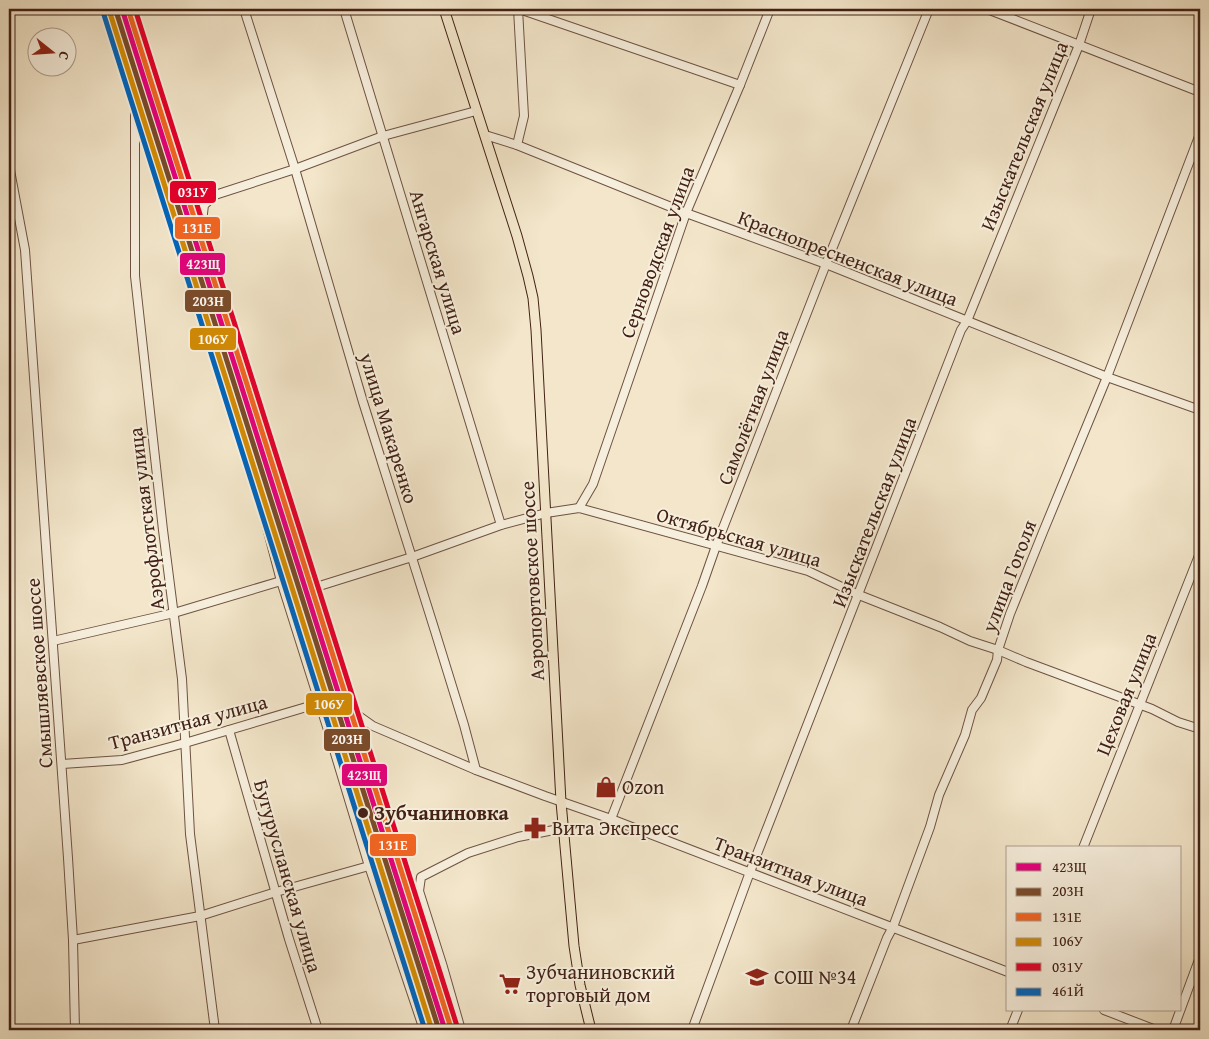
<svg xmlns="http://www.w3.org/2000/svg" width="1209" height="1039" font-family="'Gentium Book Plus',serif">
  <style>
    .lines { fill: none; stroke-linecap: round; stroke-linejoin: round }
    .minor-casing { stroke: #6e5242; stroke-width: 10 }
    .major-casing { stroke: #412115; stroke-width: 11 }
    .minor { stroke: #f7efdd; stroke-width: 8 }
    .major { stroke: #f3e6ca; stroke-width: 9 }
    .rail-1-casing { stroke: #f7efdd; stroke-width: 9 }
    .rail-2-casing { stroke: #f7efdd; stroke-width: 9 }
    .rail-3-casing { stroke: #f7efdd; stroke-width: 9 }
    .rail-4-casing { stroke: #f7efdd; stroke-width: 9 }
    .rail-5-casing { stroke: #f7efdd; stroke-width: 9 }
    .rail-6-casing { stroke: #f7efdd; stroke-width: 9 }
    .rail-1 { stroke: #e5007d; stroke-width: 5 }
    .rail-2 { stroke: #7a4b2a; stroke-width: 5 }
    .rail-3 { stroke: #f26522; stroke-width: 5 }
    .rail-4 { stroke: #d38b04; stroke-width: 5 }
    .rail-5 { stroke: #e4002b; stroke-width: 5 }
    .rail-6 { stroke: #0065bd; stroke-width: 5 }
    .stop-dot { fill: #412115; stroke: #f7efdd; stroke-width: 2 }
    .labels { text-anchor: middle; stroke-width: 4; stroke-linejoin: round; paint-order: stroke }
    .street-label { font-size: 20px; fill: #412115; stroke: #f7efdd }
    .poi-label { font-size: 20px; fill: #412115; stroke: #f7efdd; text-anchor: start }
    .stop-label { font-size: 20px; font-weight: bold; fill: #412115; stroke: #f7efdd; text-anchor: start }
    .line-badge { stroke: #f7efdd; stroke-width: 2 }
    .badge-label { font-size: 14px; text-anchor: middle; font-weight: bold; fill: #fff }
  </style>
  <rect width="100%" height="100%" fill="#f3e6ca"/>
  <filter id="stains"><feTurbulence type="fractalNoise" baseFrequency=".004" numOctaves="4"/><feColorMatrix values="0 0 0 0 .2 0 0 0 0 .09 0 0 0 0 .02 0 0 0 .5 -.17"/></filter>
  <radialGradient id="worn" r=".72"><stop offset=".6" stop-color="#630" stop-opacity="0"/><stop offset="1" stop-color="#630" stop-opacity=".3"/></radialGradient>
  <g class="lines">
    <g class="minor-casing">
      <g id="minor">
        <polyline points="102,9 109,20 135,99 135,276 163,530 182,679 190,834 215,1030"/>
        <polyline points="244,9 295,169 363,402 435,631 464,725 476,770 545,796 611,819 1008,972"/>
        <polyline points="344,9 501,525"/>
        <polyline points="519,9 740,85"/>
        <polyline points="987,9 1200,92"/>
        <polyline points="138,108 249,459 281,581 328,730 369,866 424,1030"/>
        <polyline points="476,111 383,136 295,169 215,195 204,205 202,222 205,239 347,699 356,714 373,726 476,770"/>
        <polyline points="485,135 517,145 686,213 826,264 1107,377 1200,410"/>
        <polyline points="517,145 524,116 518,9"/>
        <polyline points="9,165 25,250 68,858 73,940 75,1030"/>
        <polyline points="579,508 593,484 686,213 740,85 770,9"/>
        <polyline points="313,588 412,557 501,525 546,513 579,508 808,571 859,595 940,627 970,641 998,650 1026,662 1152,709 1178,722 1200,729"/>
        <polyline points="53,641 174,613 281,581"/>
        <polyline points="229,730 289,939 318,1030"/>
        <polyline points="62,764 122,760 185,743 320,703"/>
        <polyline points="611,819 702,586 716,546 826,264 929,9"/>
        <polyline points="1083,848 1200,553"/>
        <polyline points="73,940 200,916 276,892 369,866"/>
        <polyline points="1104,1010 1156,1030"/>
        <polyline points="461,1030 443,967 419,891 421,877 468,853 518,837 564,828"/>
        <polyline points="692,1030 750,872 961,330 967,321 1079,45 1091,9"/>
        <polyline points="851,1030 887,938 893,927 930,827 939,795 965,735 972,710 981,698 997,660 998,650 1010,614 1043,532 1107,377 1200,134"/>
        <polyline points="1010,1030 1018,1010"/>
        <polyline points="1173,1030 1200,957"/>
      </g>
    </g>
    <g class="major-casing">
      <polyline id="major" points="444,9 517,236 528,276 533,298 536,330 561,802 574,946 580,985 591,1030"/>
    </g>
    <use href="#minor" class="minor"/>
    <use href="#major" class="major"/>
    <g class="rail-1-casing">
      <polyline id="rail-1" points="122,9 445,1030"/>
    </g>
    <g class="rail-2-casing">
      <polyline id="rail-2" points="116,11 439,1030"/>
    </g>
    <g class="rail-3-casing">
      <polyline id="rail-3" points="128,9 451,1028"/>
    </g>
    <g class="rail-4-casing">
      <polyline id="rail-4" points="110,13 432,1030"/>
    </g>
    <g class="rail-5-casing">
      <polyline id="rail-5" points="135,9 457,1026"/>
    </g>
    <g class="rail-6-casing">
      <polyline id="rail-6" points="104,15 425,1030"/>
    </g>
    <use href="#rail-1" class="rail-1"/>
    <use href="#rail-2" class="rail-2"/>
    <use href="#rail-3" class="rail-3"/>
    <use href="#rail-4" class="rail-4"/>
    <use href="#rail-5" class="rail-5"/>
    <use href="#rail-6" class="rail-6"/>
  </g>
  <defs>
    <g id="shop-bare" transform="scale(1.725)"><path d="M-5-2.5h2.3a2.7 3.5 0 0 1 5.4 0H5L5.5 6h-11ZM-1.5-2.5h3a1.5 2.3 0 0 0-3 0Z" fill="#8f2418" stroke="#f7efdd" stroke-width="2.5" paint-order="stroke"/></g>
    <g id="pharmacy-bare" transform="scale(1.725)"><path d="M-2-6h4v4h4v4h-4v4h-4v-4h-4v-4h4Z" fill="#8f2418" stroke="#f7efdd" stroke-width="2.5" paint-order="stroke"/></g>
    <g id="school-bare" transform="scale(1.725)"><path d="M0-5L7-2L0 1L-7-2ZM-4 1L0 2.5L4 1V4Q0 6-4 4Z" fill="#8f2418" stroke="#f7efdd" stroke-width="2.5" paint-order="stroke"/></g>
    <g id="supermarket-bare" transform="scale(1.725)"><path d="M-6-5.5h2.5l.6 2H6L4.5 2H-2.5L-4.4-4H-6ZM-1.5 3.2a1.3 1.3 0 1 0 .1 0ZM3 3.2a1.3 1.3 0 1 0 .1 0Z" fill="#8f2418" stroke="#f7efdd" stroke-width="2.5" paint-order="stroke"/></g>
  </defs>
  <g fill-rule="evenodd">
    <use href="#shop-bare" x="606" y="787"/>
    <use href="#pharmacy-bare" x="535" y="828"/>
    <use href="#school-bare" x="757" y="977"/>
    <use href="#supermarket-bare" x="510" y="984"/>
  </g>
  <circle class="stop-dot" cx="363" cy="813" r="6"/>
  <g class="labels">
    <g class="street-label">
      <text transform="translate(1024 136) rotate(-68)" y="7">Изыскательская улица</text>
      <text transform="translate(657 252) rotate(-70)" y="7">Серноводская улица</text>
      <text transform="translate(848 258) rotate(21)" y="7">Краснопресненская улица</text>
      <text transform="translate(438 262) rotate(73)" y="7">Ангарская улица</text>
      <text transform="translate(753 407) rotate(-69)" y="7">Самолётная улица</text>
      <text transform="translate(389 428) rotate(73)" y="7">улица Макаренко</text>
      <text transform="translate(874 512) rotate(-69)" y="7">Изыскательская улица</text>
      <text transform="translate(146 519) rotate(-97)" y="7">Аэрофлотская улица</text>
      <text transform="translate(739 537) rotate(16)" y="7">Октябрьская улица</text>
      <text transform="translate(1009 576) rotate(-69)" y="7">улица Гоголя</text>
      <text transform="translate(532 581) rotate(-93)" y="7">Аэропортовское шоссе</text>
      <text transform="translate(39 673) rotate(-94)" y="7">Смышляевское шоссе</text>
      <text transform="translate(1126 694) rotate(-68)" y="7">Цеховая улица</text>
      <text transform="translate(188 722) rotate(-15)" y="7">Транзитная улица</text>
      <text transform="translate(791 871) rotate(21)" y="7">Транзитная улица</text>
      <text transform="translate(288 876) rotate(74)" y="7">Бугурусланская улица</text>
    </g>
    <g class="poi-label">
      <text x="622" y="794">Ozon</text>
      <text x="552" y="835">Вита Экспресс</text>
      <text x="526" y="979">Зубчаниновский<tspan x="526" dy="23">торговый дом</tspan></text>
      <text x="774" y="984">СОШ №34</text>
    </g>
    <g class="stop-label">
      <text x="374" y="820">Зубчаниновка</text>
    </g>
  </g>
  <g class="line-badge">
    <rect x="169" y="180" width="48" height="24" rx="5" fill="#e4002b"/>
    <rect x="174" y="216" width="47" height="24" rx="5" fill="#f26522"/>
    <rect x="179" y="252" width="47" height="24" rx="5" fill="#e5007d"/>
    <rect x="184" y="289" width="48" height="24" rx="5" fill="#7a4b2a"/>
    <rect x="189" y="327" width="48" height="24" rx="5" fill="#d38b04"/>
    <rect x="305" y="692" width="48" height="24" rx="5" fill="#d38b04"/>
    <rect x="323" y="728" width="48" height="24" rx="5" fill="#7a4b2a"/>
    <rect x="341" y="763" width="47" height="24" rx="5" fill="#e5007d"/>
    <rect x="369" y="833" width="48" height="24" rx="5" fill="#f26522"/>
  </g>
  <g class="badge-label">
    <text x="193" y="197">031У</text>
    <text x="197" y="233">131Е</text>
    <text x="203" y="269">423Щ</text>
    <text x="208" y="306">203Н</text>
    <text x="213" y="344">106У</text>
    <text x="329" y="709">106У</text>
    <text x="347" y="744">203Н</text>
    <text x="364" y="780">423Щ</text>
    <text x="393" y="850">131Е</text>
  </g>
  <rect width="1209" height="1039" fill="none" stroke="#f3e6ca" stroke-width="30"/>
  <rect x="10" y="10" width="1189" height="1019" fill="none" stroke="#412115" stroke-width="2.5"/>
  <rect x="15" y="15" width="1179" height="1009" fill="none" stroke="#412115"/>
  <rect x="1006" y="846" width="175" height="165" fill="#f7efdd" stroke="#ae9d8d"/>
  <rect x="1016" y="863" width="25" height="8" fill="#e5007d" stroke="#ae9d8d"/>
  <text x="1052" y="872" font-size="15" fill="#412115">423Щ</text>
  <rect x="1016" y="888" width="25" height="8" fill="#7a4b2a" stroke="#ae9d8d"/>
  <text x="1052" y="896" font-size="15" fill="#412115">203Н</text>
  <rect x="1016" y="913" width="25" height="8" fill="#f26522" stroke="#ae9d8d"/>
  <text x="1052" y="922" font-size="15" fill="#412115">131Е</text>
  <rect x="1016" y="938" width="25" height="8" fill="#d38b04" stroke="#ae9d8d"/>
  <text x="1052" y="946" font-size="15" fill="#412115">106У</text>
  <rect x="1016" y="963" width="25" height="8" fill="#e4002b" stroke="#ae9d8d"/>
  <text x="1052" y="972" font-size="15" fill="#412115">031У</text>
  <rect x="1016" y="988" width="25" height="8" fill="#0065bd" stroke="#ae9d8d"/>
  <text x="1052" y="996" font-size="15" fill="#412115">461Й</text>
  <g transform="translate(52 52) rotate(107)"><circle r="24" fill="#f7efdd" stroke="#ae9d8d"/>
  <path d="M0-4L9 19L0 12L-9 19Z" fill="#8f2418"/>
  <text y="-8" font-size="14" font-weight="bold" text-anchor="middle" fill="#412115">С</text>
  </g>
  <rect width="100%" height="100%" filter="url(#stains)"/>
  <rect width="100%" height="100%" fill="url(#worn)"/>
</svg>
